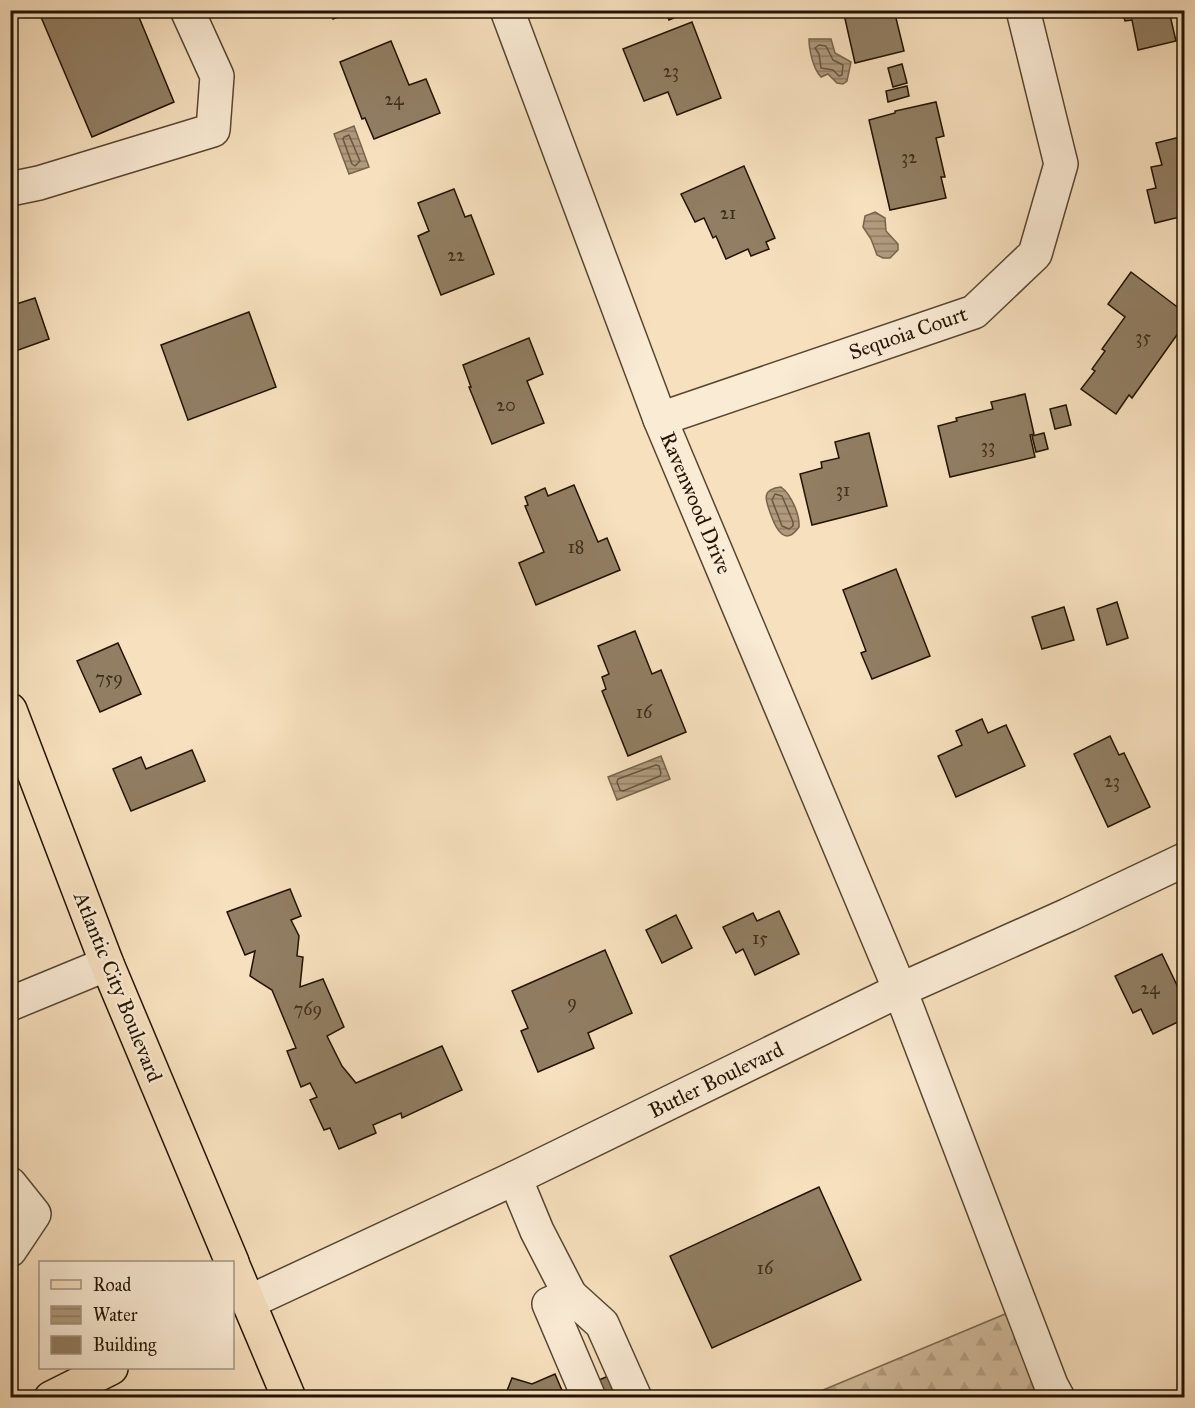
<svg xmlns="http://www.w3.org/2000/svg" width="1195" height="1408" font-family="'IM FELL Great Primer',serif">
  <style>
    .forest { fill: url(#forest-firs); stroke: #7a684f; stroke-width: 1.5 }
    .water { fill: url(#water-rules); stroke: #77644b; stroke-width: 1.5 }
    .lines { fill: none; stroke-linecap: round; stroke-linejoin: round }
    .shore { stroke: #68563e; stroke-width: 1.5 }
    .building { fill: #917e63; stroke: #221300; stroke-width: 1.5 }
    .minor-casing { stroke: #574630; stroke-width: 36 }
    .major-casing { stroke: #221300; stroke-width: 36 }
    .highway-casing { stroke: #221300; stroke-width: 36 }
    .minor { stroke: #faebd5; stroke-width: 33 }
    .major { stroke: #f7e0be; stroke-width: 33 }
    .highway { stroke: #f7e0be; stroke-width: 33 }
    .labels { text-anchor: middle; stroke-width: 4.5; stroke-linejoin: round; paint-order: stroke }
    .number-label { font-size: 18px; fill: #3e2e19 }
    .street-label { font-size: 21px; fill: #221300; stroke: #faebd5 }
  </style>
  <defs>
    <pattern id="forest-firs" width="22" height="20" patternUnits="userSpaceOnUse" patternTransform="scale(1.5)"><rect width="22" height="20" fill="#d3bd9e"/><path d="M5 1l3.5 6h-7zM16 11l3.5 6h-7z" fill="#b5a286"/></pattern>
    <pattern id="water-rules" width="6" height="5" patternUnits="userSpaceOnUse" patternTransform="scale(1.5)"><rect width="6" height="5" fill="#af9a7d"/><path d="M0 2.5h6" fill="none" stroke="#8e7c64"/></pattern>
  </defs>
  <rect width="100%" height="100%" fill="#f7e0be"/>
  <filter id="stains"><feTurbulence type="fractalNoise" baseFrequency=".00333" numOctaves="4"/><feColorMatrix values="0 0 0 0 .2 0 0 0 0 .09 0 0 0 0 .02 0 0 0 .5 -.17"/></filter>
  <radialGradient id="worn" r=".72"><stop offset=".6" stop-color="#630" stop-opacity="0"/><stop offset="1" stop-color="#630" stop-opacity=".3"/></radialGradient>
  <polygon class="forest" points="1022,1307 1056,1398 804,1398"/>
  <g class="water">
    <path d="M809 39H831L835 53 851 62 847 81 843 84 837 83 828 74 821 77C813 69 809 49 809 39Z"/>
    <polygon points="354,126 369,167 349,174 334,134"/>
    <polygon points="875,212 885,218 886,231 898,244 898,250 890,258 883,258 877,255 871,239 863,227 865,216"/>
    <path d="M781 487C791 494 800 515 799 527 785 547 776 529 771 515 766 501 760 489 781 487Z"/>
    <polygon points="661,756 670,779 617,800 608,777"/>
  </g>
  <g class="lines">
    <g class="shore">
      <polygon points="819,45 826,46 833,60 843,65 842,75 839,76 833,70 821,68 819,54 815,48"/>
      <polygon points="349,135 360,161 355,166 352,164 343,139 344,137"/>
      <polygon points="775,494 782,496 793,522 793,526 789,529 782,526 772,500"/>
      <polygon points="656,765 659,766 661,773 660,776 623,791 620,790 617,782 618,779"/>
    </g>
  </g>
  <g class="building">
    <polygon points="38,10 136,10 174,102 92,137"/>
    <polygon points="330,10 345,10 346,14 333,19"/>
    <polygon points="665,10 687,10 688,12 669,20"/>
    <polygon points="843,10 894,10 904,51 855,63"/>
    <polygon points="1122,10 1171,10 1169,11 1176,41 1138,50 1132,20 1125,21"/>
    <polygon points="692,22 721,98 677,115 668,92 644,101 623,49"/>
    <polygon points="391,41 409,85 426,79 440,113 374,139 365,118 362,119 340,62"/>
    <polygon points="902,64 907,83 893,87 888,68"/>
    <polygon points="907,86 909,96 888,102 886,91"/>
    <polygon points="936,102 944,136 936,138 945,177 941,177 946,198 890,210 869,120 895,113 895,111"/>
    <polygon points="1184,136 1184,216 1155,223 1147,190 1156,188 1151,167 1162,165 1156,143"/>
    <polygon points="744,166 775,238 766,242 769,249 751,256 748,249 726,259 716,236 713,238 704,218 695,222 681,194"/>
    <polygon points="454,189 465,217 471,215 494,274 441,295 418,236 429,231 418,203"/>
    <polygon points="1131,272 1184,312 1184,325 1132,398 1129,395 1116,414 1081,389 1095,371 1092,369 1105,351 1102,349 1125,317 1108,304"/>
    <polygon points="35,298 49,339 10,353 10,306"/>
    <polygon points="249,312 276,387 188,420 161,345"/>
    <polygon points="529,338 543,374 527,381 544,423 492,444 469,387 471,387 463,365"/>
    <polygon points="1025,394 1034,434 1030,435 1035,457 950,477 938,426 957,421 956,418 993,409 991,402"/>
    <polygon points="1066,405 1071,425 1055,429 1050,409"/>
    <polygon points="869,433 887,506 812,525 800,474 822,468 821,462 839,458 835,442"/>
    <polygon points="1044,433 1048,449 1036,452 1032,436"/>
    <polygon points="574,485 598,542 607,538 620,570 536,605 519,563 544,552 525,506 528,505 525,497 545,488 548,496"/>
    <polygon points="896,569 930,656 872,679 861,653 866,651 843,590"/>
    <polygon points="1117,602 1128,638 1107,645 1097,609"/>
    <polygon points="1064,607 1074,640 1042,649 1032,617"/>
    <polygon points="635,631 652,674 661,670 686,732 628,756 602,691 606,689 602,677 609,674 598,646"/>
    <polygon points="118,643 141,694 100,712 77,661"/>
    <polygon points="982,719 988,733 1006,725 1025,766 956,797 938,756 962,745 956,731"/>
    <polygon points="1110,736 1119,755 1124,753 1150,807 1108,827 1074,754"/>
    <polygon points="192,750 205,781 131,811 113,769 141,757 146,769"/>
    <polygon points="290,889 301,916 291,920 299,936 297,956 303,957 300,987 323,979 344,1027 327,1036 342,1066 356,1083 442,1046 462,1090 402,1118 401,1113 373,1125 376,1133 339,1149 330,1128 324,1130 310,1100 317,1097 310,1083 301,1087 287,1051 296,1048 272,990 250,976 255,951 245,955 227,912"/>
    <polygon points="779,911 799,954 755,975 743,949 736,953 723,927 753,913 757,921"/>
    <polygon points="676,915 692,948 662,963 646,930"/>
    <polygon points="605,950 632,1013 588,1033 594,1048 538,1072 521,1031 528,1028 512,991"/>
    <polygon points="1162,954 1184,1000 1184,1019 1153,1034 1141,1009 1133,1013 1115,976"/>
    <polygon points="819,1187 861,1280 712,1348 670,1256"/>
    <polygon points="555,1374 564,1395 613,1374 623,1398 501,1398 505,1396 512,1378 532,1384"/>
  </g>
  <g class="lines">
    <g class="minor-casing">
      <g id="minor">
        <polyline points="507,10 660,419 900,990 1051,1385 1058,1398"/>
        <polyline points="10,189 39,183 213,130 217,76 187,10"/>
        <polyline points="660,419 974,312 1035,254 1061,164 1023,10"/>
        <polyline points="10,1004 107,964"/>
        <polyline points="515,1178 537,1231 570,1295 549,1304 589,1398"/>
        <polyline points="10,1184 34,1214 10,1250"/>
        <polyline points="570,1295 602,1324 635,1398"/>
        <polyline points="249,1302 515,1178 900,990 1068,915 1184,860"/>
      </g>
    </g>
    <g class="major-casing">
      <polyline id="major" points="51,1398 111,1368"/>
    </g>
    <g class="highway-casing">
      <g id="highway">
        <polyline points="10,710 107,964 232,1262"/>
        <polyline points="232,1263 289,1398"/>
      </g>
    </g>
    <use href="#minor" class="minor"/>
    <use href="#major" class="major"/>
    <use href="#highway" class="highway"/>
  </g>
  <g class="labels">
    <g class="number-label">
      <text x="671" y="77">23</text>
      <text x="394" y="105">24</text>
      <text x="909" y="163">32</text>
      <text x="728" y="219">21</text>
      <text x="456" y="261">22</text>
      <text x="1143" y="343">35</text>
      <text x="506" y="411">20</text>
      <text x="988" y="452">33</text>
      <text x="843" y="496">31</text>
      <text x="576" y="553">18</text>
      <text x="109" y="684">759</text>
      <text x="644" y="718">16</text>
      <text x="1112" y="787">23</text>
      <text x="760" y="944">15</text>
      <text x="1150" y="994">24</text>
      <text x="572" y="1008">9</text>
      <text x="308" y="1015">769</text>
      <text x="765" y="1274">16</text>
    </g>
    <g class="street-label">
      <text transform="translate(908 333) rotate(-19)" y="7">Sequoia Court</text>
      <text transform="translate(696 503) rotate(67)" y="7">Ravenwood Drive</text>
      <text transform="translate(118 987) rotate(68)" y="7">Atlantic City Boulevard</text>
      <text transform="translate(716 1080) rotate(-26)" y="7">Butler Boulevard</text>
    </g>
  </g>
  <rect width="1195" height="1408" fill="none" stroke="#f7e0be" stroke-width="36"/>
  <rect x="12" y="12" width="1171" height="1384" fill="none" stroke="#221300" stroke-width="3"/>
  <rect x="18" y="18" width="1159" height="1372" fill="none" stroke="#221300" stroke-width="1.5"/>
  <rect x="39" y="1261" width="195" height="108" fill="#faebd5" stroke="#a49580" stroke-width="1.5"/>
  <rect x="51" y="1280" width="30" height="9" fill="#f7e0be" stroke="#a49580" stroke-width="1.5"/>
  <text x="93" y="1291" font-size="18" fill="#221300">Road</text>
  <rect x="51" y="1306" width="30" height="18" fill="url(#water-rules)" stroke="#a49580" stroke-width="1.5"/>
  <text x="93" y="1321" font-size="18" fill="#221300">Water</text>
  <rect x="51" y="1336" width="30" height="18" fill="#917e63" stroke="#a49580" stroke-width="1.5"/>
  <text x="93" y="1351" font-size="18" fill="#221300">Building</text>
  <rect width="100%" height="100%" filter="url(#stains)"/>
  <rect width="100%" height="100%" fill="url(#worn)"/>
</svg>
